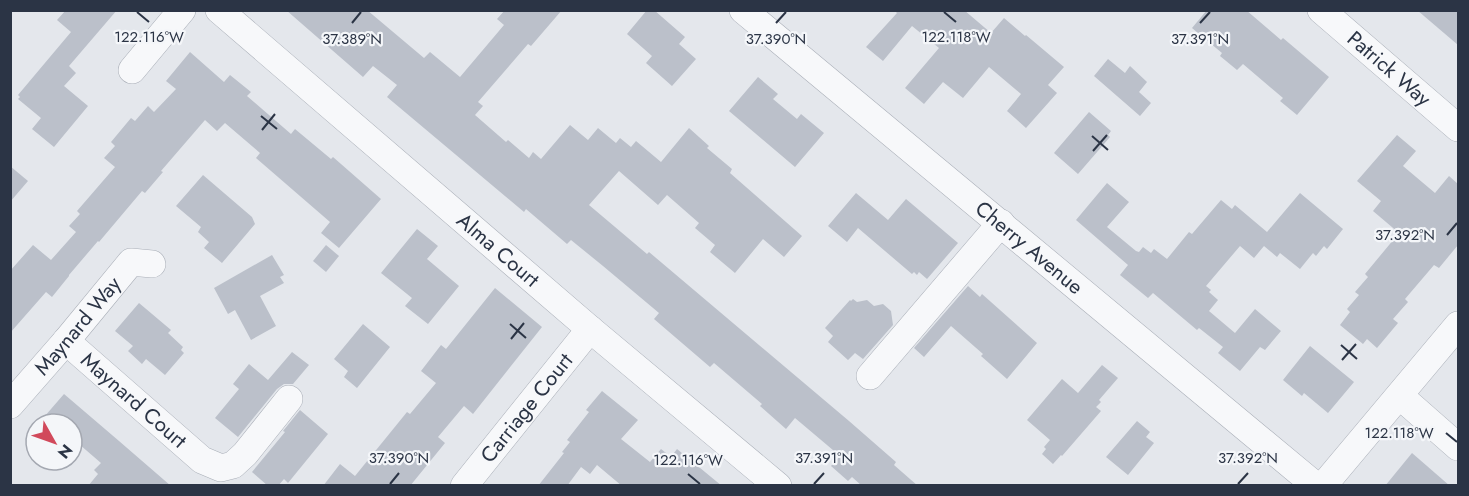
<svg xmlns="http://www.w3.org/2000/svg" width="1469" height="496" font-family="Jost,sans-serif">
  <style>
    .building { fill: #bbc0ca }
    .lines { fill: none; stroke-linecap: round; stroke-linejoin: round }
    .minor-casing { stroke: #a9aeb7; stroke-width: 28 }
    .minor { stroke: #f7f8fa; stroke-width: 27 }
    .ticks { fill: none; stroke: #2b3445; stroke-width: 2 }
    .labels { text-anchor: middle; stroke-width: 4.5; stroke-linejoin: round; paint-order: stroke }
    .street-label { font-size: 21px; fill: #2b3445; stroke: #f4f6f9 }
    .ticks-label { font-size: 15px; text-anchor: middle; fill: #2b3445; stroke: #f4f6f9; stroke-width: 4.5; stroke-linejoin: round; paint-order: stroke }
  </style>
  <rect width="100%" height="100%" fill="#e4e7ec"/>
  <g class="building">
    <polygon points="66,10 117,10 69,66 76,73 64,86 88,106 54,147 32,129 41,118 18,99 20,97 18,95 71,32 57,20"/>
    <polygon points="286,10 367,10 424,58 430,52 460,77 504,25 497,19 505,10 562,10 531,46 528,44 478,102 483,106 475,115 506,142 508,140 529,158 533,152 541,159 570,125 588,140 598,128 616,143 620,138 631,147 636,141 661,162 689,128 709,146 707,148 732,169 730,173 802,236 784,257 763,239 735,273 710,252 715,245 695,228 699,223 667,195 658,205 619,171 589,205 647,254 649,252 849,421 896,462 894,465 918,486 862,486 852,477 848,481 831,466 840,456 795,418 786,429 760,406 762,404 714,363 710,367 654,319 659,313 603,266 571,240 567,244 526,209 524,212 387,97 397,85 373,66 363,77"/>
    <polygon points="647,10 654,10 685,37 679,44 696,59 672,86 646,63 652,56 627,34"/>
    <polygon points="894,10 964,10 991,33 1004,18 1025,36 1026,35 1064,67 1048,85 1057,93 1026,128 1007,111 1021,94 989,67 963,98 943,82 924,104 905,88 939,48 912,26 883,61 866,47 897,13"/>
    <polygon points="1207,10 1246,10 1281,40 1283,38 1329,77 1297,115 1280,101 1283,98 1243,64 1237,70 1220,56 1222,53 1192,28"/>
    <polygon points="1417,10 1458,10 1458,45"/>
    <polygon points="190,52 224,82 230,75 251,92 247,96 291,134 295,129 331,159 333,157 381,199 339,248 321,233 330,222 256,158 260,153 225,123 217,131 205,120 161,171 163,172 145,193 142,191 99,242 98,241 69,275 69,276 52,297 46,292 10,333 10,271 33,245 51,260 76,232 69,226 80,214 77,211 115,167 104,158 115,146 111,142 131,118 135,121 148,106 154,112 176,89 166,81"/>
    <polygon points="1108,59 1125,73 1130,66 1147,82 1139,92 1151,103 1140,116 1094,76"/>
    <polygon points="758,77 778,94 773,99 797,119 801,114 824,133 795,167 729,111"/>
    <polygon points="1089,112 1111,131 1108,135 1110,137 1078,174 1054,153"/>
    <polygon points="1397,135 1416,151 1403,166 1435,193 1449,176 1458,184 1458,245 1439,268 1434,265 1405,299 1408,302 1393,319 1398,323 1377,348 1367,339 1363,344 1340,325 1350,312 1347,309 1359,295 1355,292 1368,277 1365,274 1399,233 1373,211 1381,201 1357,181"/>
    <polygon points="10,166 28,181 10,202"/>
    <polygon points="203,175 252,217 255,224 222,263 204,248 209,242 198,232 201,227 176,206"/>
    <polygon points="1107,183 1129,202 1107,227 1136,251 1139,252 1143,247 1151,253 1154,249 1167,259 1189,232 1192,234 1221,200 1232,209 1235,205 1267,232 1300,193 1343,229 1327,249 1324,246 1316,256 1313,253 1300,269 1280,253 1277,257 1264,246 1254,258 1240,246 1206,286 1211,290 1209,292 1218,300 1209,311 1235,333 1255,309 1281,331 1265,350 1260,347 1240,371 1218,353 1223,347 1199,328 1197,330 1153,293 1148,298 1120,275 1128,265 1076,220"/>
    <polygon points="856,193 888,220 906,199 958,243 927,279 919,272 917,275 914,272 912,274 858,228 847,242 828,226"/>
    <polygon points="417,229 438,246 427,259 459,286 428,324 405,306 412,298 381,273"/>
    <polygon points="326,245 339,256 326,272 313,261"/>
    <polygon points="272,255 284,275 280,277 284,283 260,296 276,326 251,340 235,310 228,314 214,288"/>
    <polygon points="968,286 980,297 982,294 1037,343 1007,379 981,356 983,354 951,326 924,357 914,348"/>
    <polygon points="495,288 542,327 473,414 464,406 438,437 445,443 410,486 323,486 340,464 355,476 407,412 410,414 436,383 421,371 441,345 446,349"/>
    <polygon points="853,299 857,302 867,300 874,306 883,304 891,311 893,325 863,359 855,353 848,360 828,342 833,336 825,328 850,300 851,301"/>
    <polygon points="139,303 171,330 168,333 183,347 181,350 184,353 165,375 146,359 142,364 128,351 133,346 115,331"/>
    <polygon points="363,324 390,347 357,388 344,377 348,371 334,359"/>
    <polygon points="1310,346 1354,382 1328,413 1304,393 1302,396 1283,380"/>
    <polygon points="292,352 309,365 293,384 284,384 277,389 238,437 215,418 239,389 233,384 249,364 268,380"/>
    <polygon points="1102,365 1118,378 1099,400 1101,402 1096,407 1101,411 1062,456 1061,455 1053,464 1042,454 1046,449 1044,447 1050,440 1027,420 1062,379 1078,393"/>
    <polygon points="602,391 638,420 621,439 650,462 661,449 671,457 677,449 722,486 622,486 597,465 590,474 581,467 567,486 538,486 564,453 562,452 570,442 567,440 589,412 586,410"/>
    <polygon points="64,394 119,441 171,486 88,486 98,474 94,470 101,463 72,438 72,424 38,424"/>
    <polygon points="300,410 328,434 288,483 284,479 278,486 268,486 252,472 285,432 283,431"/>
    <polygon points="1137,421 1150,432 1146,437 1154,443 1128,475 1106,457"/>
    <polygon points="1412,453 1450,486 1385,486"/>
  </g>
  <g class="lines">
    <g class="minor-casing">
      <g id="minor">
        <path id="s1" d="M219 10 590 329 778 486"/>
        <path id="s2" d="M743 10 1316 486"/>
        <path id="s3" d="M1321 10 1458 128"/>
        <polyline points="132,70 182,10"/>
        <path id="s4" d="M66 341 202 460 221 468 233 465 245 454 289 399"/>
        <polyline points="870,376 1001,223"/>
        <polyline points="1400,396 1458,447"/>
        <path id="s5" d="M10 405 66 341 131 262 152 264"/>
        <path id="s6" d="M464 486 590 329"/>
        <polyline points="1323,486 1458,325"/>
      </g>
    </g>
    <use href="#minor" class="minor"/>
  </g>
  <path class="ticks" d="M137 12 149 22M944 12 956 22M352 23 361 12M776 23 786 12M1200 23 1210 12M261 116 277 129M262 130 275 114M1092 136 1108 150M1093 151 1107 135M1447 235 1457 223M510 324 526 338M511 339 524 323M1341 345 1357 359M1342 360 1356 344M1446 433 1457 442M688 474 700 484M390 484 399 473M814 484 824 473M1238 484 1248 473"/>
  <g class="labels">
    <g class="street-label">
      <text dy="7" stroke="none"><textPath href="#s3" startOffset="90">Patrick Way</textPath></text>
      <text dy="7" stroke="none"><textPath href="#s2" startOffset="372">Cherry Avenue</textPath></text>
      <text dy="7" stroke="none"><textPath href="#s1" startOffset="368">Alma Court</textPath></text>
      <text dy="7" stroke="none"><textPath href="#s5" startOffset="104">Maynard Way</textPath></text>
      <text dy="7" stroke="none"><textPath href="#s4" startOffset="90">Maynard Court</textPath></text>
      <text dy="7" stroke="none"><textPath href="#s6" startOffset="100">Carriage Court</textPath></text>
    </g>
  </g>
  <g class="ticks-label">
    <text x="149" y="42">122.116°W</text>
    <text x="956" y="42">122.118°W</text>
    <text x="352" y="44">37.389°N</text>
    <text x="776" y="44">37.390°N</text>
    <text x="1200" y="44">37.391°N</text>
    <text x="1405" y="240">37.392°N</text>
    <text x="1399" y="438">122.118°W</text>
    <text x="399" y="463">37.390°N</text>
    <text x="824" y="463">37.391°N</text>
    <text x="1248" y="463">37.392°N</text>
    <text x="688" y="465">122.116°W</text>
  </g>
  <rect width="1469" height="496" fill="none" stroke="#2b3445" stroke-width="24"/>
  <g transform="translate(54 442) rotate(130)"><circle r="28" fill="#f4f6f9" stroke="#a4a8b1" stroke-width="1.5"/>
  <path d="M0-4.5L10 22L0 15L-10 22Z" fill="#d1495b"/>
  <text y="-9" font-size="16" font-weight="bold" text-anchor="middle" fill="#2b3445">N</text>
  </g>
</svg>
